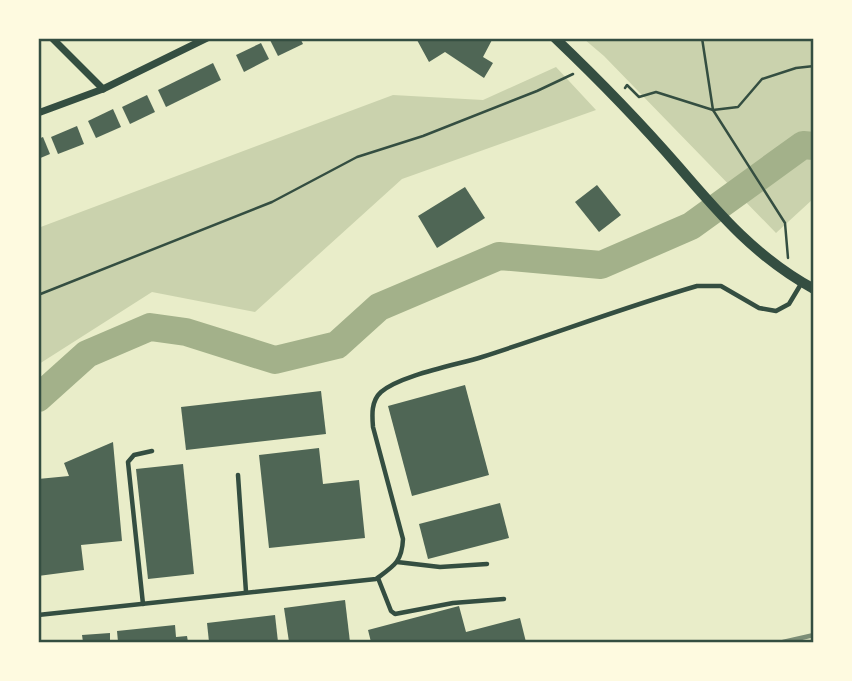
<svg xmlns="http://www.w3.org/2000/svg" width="852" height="681" font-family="'Archivo Narrow',sans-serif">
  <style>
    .green { fill: #cad2ad }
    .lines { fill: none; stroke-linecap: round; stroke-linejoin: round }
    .river { stroke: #a3b18a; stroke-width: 28 }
    .building { fill: #4f6655 }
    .path { stroke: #344e41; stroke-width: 2.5 }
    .service { stroke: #344e41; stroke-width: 4.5 }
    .minor { stroke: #344e41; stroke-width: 7 }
    .secondary { stroke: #344e41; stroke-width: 10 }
    .rail { stroke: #7c8e77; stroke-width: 4.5 }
    .neatline { fill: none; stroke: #344e41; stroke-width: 2.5 }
  </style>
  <rect width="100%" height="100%" fill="#e9edc9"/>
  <g class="green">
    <polygon points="584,39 813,39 813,199 776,233 604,56"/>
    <polygon points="556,67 596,110 402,179 255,312 152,292 39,364 38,228 393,95 483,100"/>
  </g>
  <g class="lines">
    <polyline class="river" points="38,398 87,354 150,327 186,332 275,360 337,345 379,307 499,256 601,265 691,226 803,145 814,146"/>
  </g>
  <g class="building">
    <polygon points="269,38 300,38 303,44 278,56"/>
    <polygon points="419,38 493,38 483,57 493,63 484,78 445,52 429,62 417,40"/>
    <polygon points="261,43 269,59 244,72 236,55"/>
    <polygon points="213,63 221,80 166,107 158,90"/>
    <polygon points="147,95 155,112 130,124 122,107"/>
    <polygon points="113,109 121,127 96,138 88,121"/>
    <polygon points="77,126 84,144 58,154 51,137"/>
    <polygon points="43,137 50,154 38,159 38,139"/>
    <polygon points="597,185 621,215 599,232 575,202"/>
    <polygon points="465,187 485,218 437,248 418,216"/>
    <polygon points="465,385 489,475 412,496 388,406"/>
    <polygon points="321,391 326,434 186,450 181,407"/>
    <polygon points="113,442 122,541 81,545 84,570 38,576 38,479 69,476 64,463"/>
    <polygon points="319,448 323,484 359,480 365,538 269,548 259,455"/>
    <polygon points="183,464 194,574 148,579 136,469"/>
    <polygon points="500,503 509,538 428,559 419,524"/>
    <polygon points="345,600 350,642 289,642 284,608"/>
    <polygon points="459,606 466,632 520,618 526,642 371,642 368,630"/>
    <polygon points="275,615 278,642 209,642 207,623"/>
    <polygon points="175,625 176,637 187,636 188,642 118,642 117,631"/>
    <polygon points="110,633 110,642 83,642 82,635"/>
  </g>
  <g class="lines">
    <g class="path">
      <polyline points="702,38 713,110 785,223 788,258"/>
      <polyline points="625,88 627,85 639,97 656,92 713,110 738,107 762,79 796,68 814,66"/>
      <polyline points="38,295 272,202 357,157 423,136 537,91 573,74"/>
    </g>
    <g class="service">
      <polyline points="238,475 246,592"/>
      <polyline points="397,562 440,567 487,564"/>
      <polyline points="378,578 391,611 395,614 453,603 504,599"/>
      <polyline points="143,604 128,462 134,455 152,451"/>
      <path d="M38 615 376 579C394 566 402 562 403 539L373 427C372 415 371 401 381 392 401 375 456 365 482 357 554 334 625 307 697 286H721L759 308 776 311 789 304 801 284"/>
    </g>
    <g class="minor">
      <polyline points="52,38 103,89"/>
      <polyline points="38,113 103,89 207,38"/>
    </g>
    <path class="secondary" d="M555 38C598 79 640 122 679 167 720 215 757 258 814 289"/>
    <polyline class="rail" points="783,642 814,635"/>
  </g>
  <rect width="852" height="681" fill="none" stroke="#fefae0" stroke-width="80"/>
  <rect x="40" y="40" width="772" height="601" class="neatline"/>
</svg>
